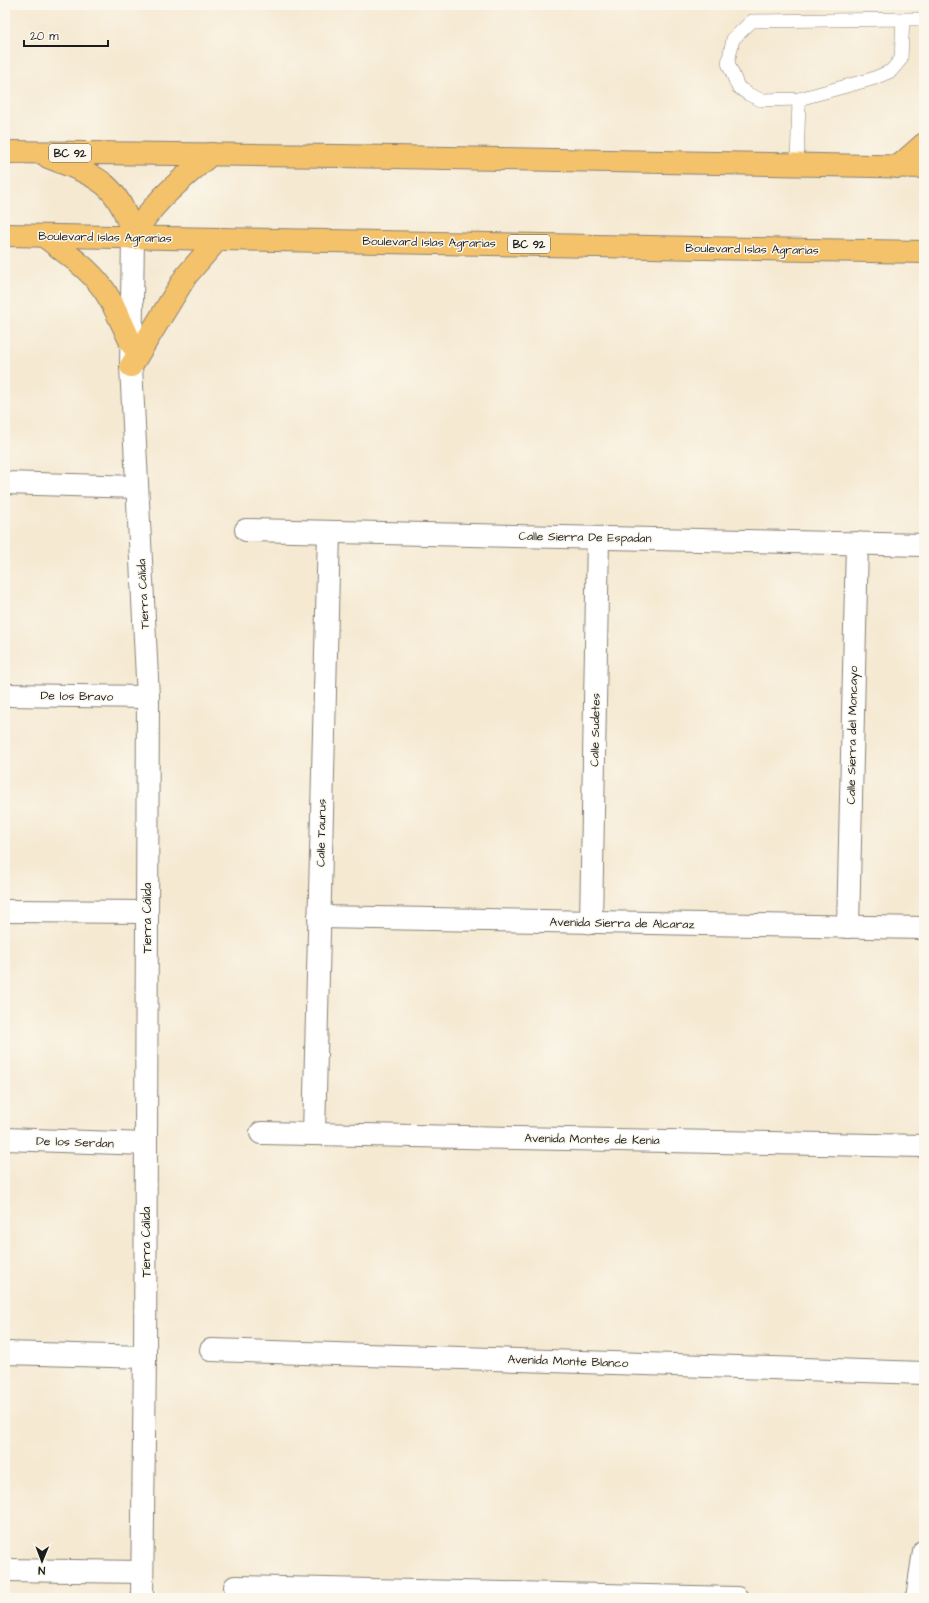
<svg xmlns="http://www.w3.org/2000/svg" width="929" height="1603" font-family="'Architects Daughter',sans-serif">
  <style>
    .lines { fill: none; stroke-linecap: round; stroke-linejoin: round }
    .service-casing { stroke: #888277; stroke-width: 14 }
    .minor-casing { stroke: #888277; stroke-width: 24 }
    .tertiary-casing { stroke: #888277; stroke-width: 24 }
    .primary-casing { stroke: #888277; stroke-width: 24 }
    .service { stroke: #fff; stroke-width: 13 }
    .minor { stroke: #fff; stroke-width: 22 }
    .tertiary { stroke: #fff; stroke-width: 22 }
    .primary { stroke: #f4c26a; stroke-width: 22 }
    .labels { text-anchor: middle; stroke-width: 3; stroke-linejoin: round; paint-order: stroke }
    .shield { fill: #fbf7ec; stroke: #5f5e5a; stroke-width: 1 }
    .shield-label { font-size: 11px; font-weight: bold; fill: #1c1c1c }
    .street-label { font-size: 12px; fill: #1c1c1c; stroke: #fbf7ec }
  </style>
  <rect width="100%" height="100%" fill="#fbf7ec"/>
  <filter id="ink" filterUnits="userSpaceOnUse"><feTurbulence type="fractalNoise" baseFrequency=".025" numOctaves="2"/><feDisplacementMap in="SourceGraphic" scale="8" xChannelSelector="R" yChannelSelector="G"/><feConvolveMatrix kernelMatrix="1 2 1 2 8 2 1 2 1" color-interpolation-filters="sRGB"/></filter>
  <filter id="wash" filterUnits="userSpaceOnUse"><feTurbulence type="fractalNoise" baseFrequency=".012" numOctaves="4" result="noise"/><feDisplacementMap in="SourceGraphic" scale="16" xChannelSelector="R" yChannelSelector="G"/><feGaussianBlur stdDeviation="0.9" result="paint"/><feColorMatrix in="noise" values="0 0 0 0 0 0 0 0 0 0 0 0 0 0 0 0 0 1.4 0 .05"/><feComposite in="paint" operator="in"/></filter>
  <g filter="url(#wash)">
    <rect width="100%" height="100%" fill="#f5e9d2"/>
  </g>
  <g filter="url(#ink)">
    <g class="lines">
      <g class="service-casing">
        <g id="service">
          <polyline points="903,19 901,59 891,71 872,79 799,99 761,100 748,94 738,87 728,63 733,39 752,21 903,19 924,19"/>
          <polyline points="797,165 799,99"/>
        </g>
      </g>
      <g class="minor-casing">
        <g id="minor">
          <polyline points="5,483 137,487"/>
          <polyline points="246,530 924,545"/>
          <polyline points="5,695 148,697"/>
          <polyline points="5,911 147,912"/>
          <polyline points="319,917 924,928"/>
          <polyline points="591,923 598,538"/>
          <polyline points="848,927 857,543"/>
          <polyline points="261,1133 924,1146"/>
          <polyline points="314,1134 329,532"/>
          <polyline points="5,1139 146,1144"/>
          <polyline points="211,1350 924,1373"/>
          <polyline points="5,1353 145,1357"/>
          <polyline points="5,1570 142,1572"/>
          <polyline points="235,1587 737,1598"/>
          <polyline points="917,1598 924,1551"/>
        </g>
      </g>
      <g class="tertiary-casing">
        <polyline id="tertiary" points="133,238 131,366 148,697 145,1357 142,1598"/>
      </g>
      <g class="primary-casing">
        <g id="primary">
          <polyline points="5,152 339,156 924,167"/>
          <path d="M48 157C97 176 120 183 133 238"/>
          <polyline points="898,167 924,144"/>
          <polyline points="5,235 924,252"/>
          <path d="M44 236C67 254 95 272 109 298 118 313 125 330 132 345"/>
          <path d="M133 238C150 203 183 179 211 154"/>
          <polyline points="131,366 186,276 217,240"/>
        </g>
      </g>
      <use href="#service" class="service"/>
      <use href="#minor" class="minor"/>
      <use href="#tertiary" class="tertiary"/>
      <use href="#primary" class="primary"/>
    </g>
  </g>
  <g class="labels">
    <g class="shield">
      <rect x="49" y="144" width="42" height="18" rx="3"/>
      <rect x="508" y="235" width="42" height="18" rx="3"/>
    </g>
    <g class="shield-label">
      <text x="70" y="157">BC 92</text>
      <text x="529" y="248">BC 92</text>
    </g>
    <g class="street-label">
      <text transform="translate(105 237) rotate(1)" y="4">Boulevard Islas Agrarias</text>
      <text transform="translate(429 242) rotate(1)" y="4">Boulevard Islas Agrarias</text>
      <text transform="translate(752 249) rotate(1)" y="4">Boulevard Islas Agrarias</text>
      <text transform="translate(585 537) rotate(1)" y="4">Calle Sierra De Espadan</text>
      <text transform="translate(143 594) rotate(-93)" y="4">Tierra Cálida</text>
      <text transform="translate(77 696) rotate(1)" y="4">De los Bravo</text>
      <text transform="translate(595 730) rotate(-89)" y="4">Calle Sudetes</text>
      <text transform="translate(852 735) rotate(-89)" y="4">Calle Sierra del Moncayo</text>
      <text transform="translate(321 833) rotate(-89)" y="4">Calle Taurus</text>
      <text transform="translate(147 918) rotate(-90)" y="4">Tierra Cálida</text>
      <text transform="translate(622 923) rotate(1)" y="4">Avenida Sierra de Alcaraz</text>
      <text transform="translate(592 1139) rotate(1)" y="4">Avenida Montes de Kenia</text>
      <text transform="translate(75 1142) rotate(2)" y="4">De los Serdan</text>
      <text transform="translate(146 1242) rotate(-90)" y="4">Tierra Cálida</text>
      <text transform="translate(568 1361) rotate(2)" y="4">Avenida Monte Blanco</text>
    </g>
  </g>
  <rect width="929" height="1603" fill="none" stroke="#fbf7ec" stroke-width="20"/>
  <g transform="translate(42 1561) rotate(181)" stroke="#fbf7ec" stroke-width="3" paint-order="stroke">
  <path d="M0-3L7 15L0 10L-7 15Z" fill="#1c1c1c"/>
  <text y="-6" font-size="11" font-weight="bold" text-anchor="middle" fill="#1c1c1c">N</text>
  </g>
  <path d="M24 40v6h84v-6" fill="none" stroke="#1c1c1c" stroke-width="2"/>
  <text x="30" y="40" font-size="12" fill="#1c1c1c" stroke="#fbf7ec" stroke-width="3" paint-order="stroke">20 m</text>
</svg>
